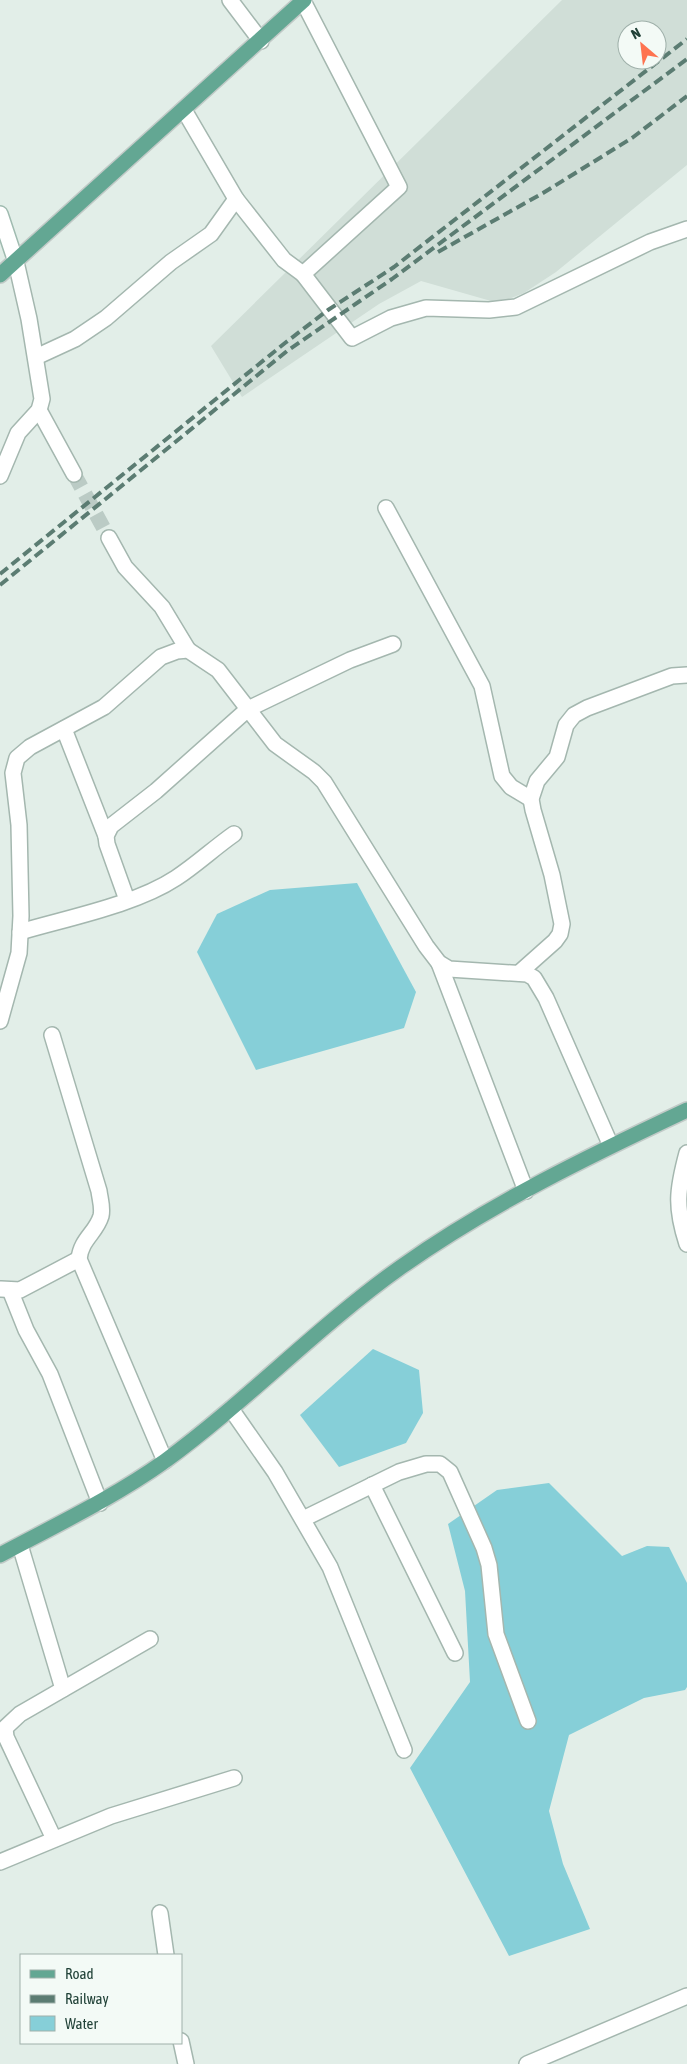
<svg xmlns="http://www.w3.org/2000/svg" width="687" height="2064" font-family="'Asap Condensed',sans-serif">
  <style>
    .built { fill: #d0ded7; fill-rule: evenodd }
    .water { fill: #86cfd8 }
    .lines { fill: none; stroke-linecap: round; stroke-linejoin: round }
    .street-tunnel { stroke: #bbcbc5; stroke-width: 15; stroke-dasharray: 15 8; stroke-linecap: butt }
    .street-casing { stroke: #a4b7af; stroke-width: 18 }
    .secondary-casing { stroke: #a0bbb0; stroke-width: 18 }
    .primary-casing { stroke: #c1cac7; stroke-width: 18 }
    .street { stroke: #fff; stroke-width: 15 }
    .secondary { stroke: #fff; stroke-width: 15 }
    .primary { stroke: #63a793; stroke-width: 15 }
    .rail { stroke: #5b7c72; stroke-width: 4; stroke-dasharray: 10 5; stroke-linecap: butt }
  </style>
  <rect width="100%" height="100%" fill="#e2eee8"/>
  <path class="built" d="M562 0H687V165L556 272 524 293 498 303 421 281 379 304 242 397 211 346ZM627 30H657V60H627Z"/>
  <g class="water">
    <polygon points="357,883 416,992 404,1028 256,1070 197,952 217,914 270,890"/>
    <polygon points="373,1349 419,1370 423,1413 406,1443 339,1467 300,1415"/>
    <polygon points="549,1483 622,1556 647,1546 669,1547 687,1583 687,1687 685,1690 644,1698 569,1735 549,1811 563,1864 590,1929 509,1956 410,1768 470,1682 465,1591 448,1524 497,1490"/>
  </g>
  <g class="lines">
    <polyline class="street-tunnel" points="74,474 109,538"/>
    <g class="street-casing">
      <g id="street">
        <polyline points="230,0 261,41"/>
        <polyline points="303,1 399,187 303,274 352,338 391,318 426,308 489,310 516,307 650,242 687,229"/>
        <polyline points="236,199 284,260 303,274"/>
        <polyline points="36,357 75,339 106,318 171,262 211,234 236,199 184,110"/>
        <polyline points="39,410 74,474"/>
        <polyline points="0,476 18,433 39,410 42,399 29,319 16,262"/>
        <polyline points="386,508 482,686 502,776 511,787 531,799"/>
        <polyline points="109,538 125,567 162,607 188,650"/>
        <polyline points="64,729 106,836"/>
        <polyline points="127,900 107,844 106,836 111,826 156,791 248,709 350,660 393,644"/>
        <path d="M20 932C67 918 135 905 176 878 196 865 214 848 234 834"/>
        <polyline points="439,963 526,1191"/>
        <polyline points="519,973 555,941 560,934 562,924 552,875 533,810 531,799 537,781 557,757 566,725 574,715 587,708 672,676 687,675"/>
        <polyline points="0,1021 19,953 21,916 19,825 13,773 17,758 30,747 104,707 161,657 177,651 188,650 218,670 275,744 314,772 324,782 426,946 439,963 449,969 527,974 534,978 546,998 611,1146"/>
        <path d="M52 1035 99 1191C100 1199 103 1208 101 1216 96 1233 81 1239 79 1259L165 1461"/>
        <path d="M687 1153C677 1190 675 1207 687 1244"/>
        <polyline points="1,1289 20,1290 79,1259"/>
        <polyline points="10,1290 26,1330 50,1374 100,1503"/>
        <polyline points="231,1409 275,1472 330,1567 404,1750"/>
        <polyline points="372,1485 455,1653"/>
        <polyline points="303,1519 399,1472 426,1464 440,1464 450,1472 484,1548 489,1565 496,1634 528,1721"/>
        <polyline points="20,1545 63,1689"/>
        <polyline points="54,1839 6,1737 5,1728 20,1714 150,1639"/>
        <polyline points="0,1862 111,1816 234,1778"/>
        <polyline points="160,1913 166,1955"/>
        <polyline points="181,2041 186,2064"/>
        <polyline points="527,2064 687,1996"/>
      </g>
    </g>
    <g class="secondary-casing">
      <polyline id="secondary" points="0,214 16,262"/>
    </g>
    <g class="primary-casing">
      <g id="primary">
        <polyline points="0,275 304,0"/>
        <path d="M0 1555C56 1525 113 1498 165 1461 247 1401 318 1326 401 1267 490 1204 589 1156 687 1110"/>
      </g>
    </g>
    <use href="#street" class="street"/>
    <use href="#secondary" class="secondary"/>
    <use href="#primary" class="primary"/>
    <g class="rail">
      <polyline points="438,252 543,193 632,138 687,96"/>
      <polyline points="0,574 285,343 328,310 394,267 687,39"/>
      <polyline points="0,585 287,351 392,279 687,59"/>
    </g>
  </g>
  <rect x="20" y="1954" width="162" height="90" fill="#f3faf6" stroke="#9fb0aa"/>
  <rect x="30" y="1970" width="25" height="8" fill="#63a793" stroke="#9fb0aa"/>
  <text x="65" y="1979" font-size="15" fill="#204137">Road</text>
  <rect x="30" y="1995" width="25" height="8" fill="#5b7c72" stroke="#9fb0aa"/>
  <text x="65" y="2004" font-size="15" fill="#204137">Railway</text>
  <rect x="30" y="2016" width="25" height="15" fill="#86cfd8" stroke="#9fb0aa"/>
  <text x="65" y="2029" font-size="15" fill="#204137">Water</text>
  <g transform="translate(642 45) rotate(332)"><circle r="24" fill="#f3faf6" stroke="#9fb0aa"/>
  <path d="M0-4L9 19L0 12L-9 19Z" fill="#fe7350"/>
  <text y="-8" font-size="14" font-weight="bold" text-anchor="middle" fill="#204137">N</text>
  </g>
</svg>
